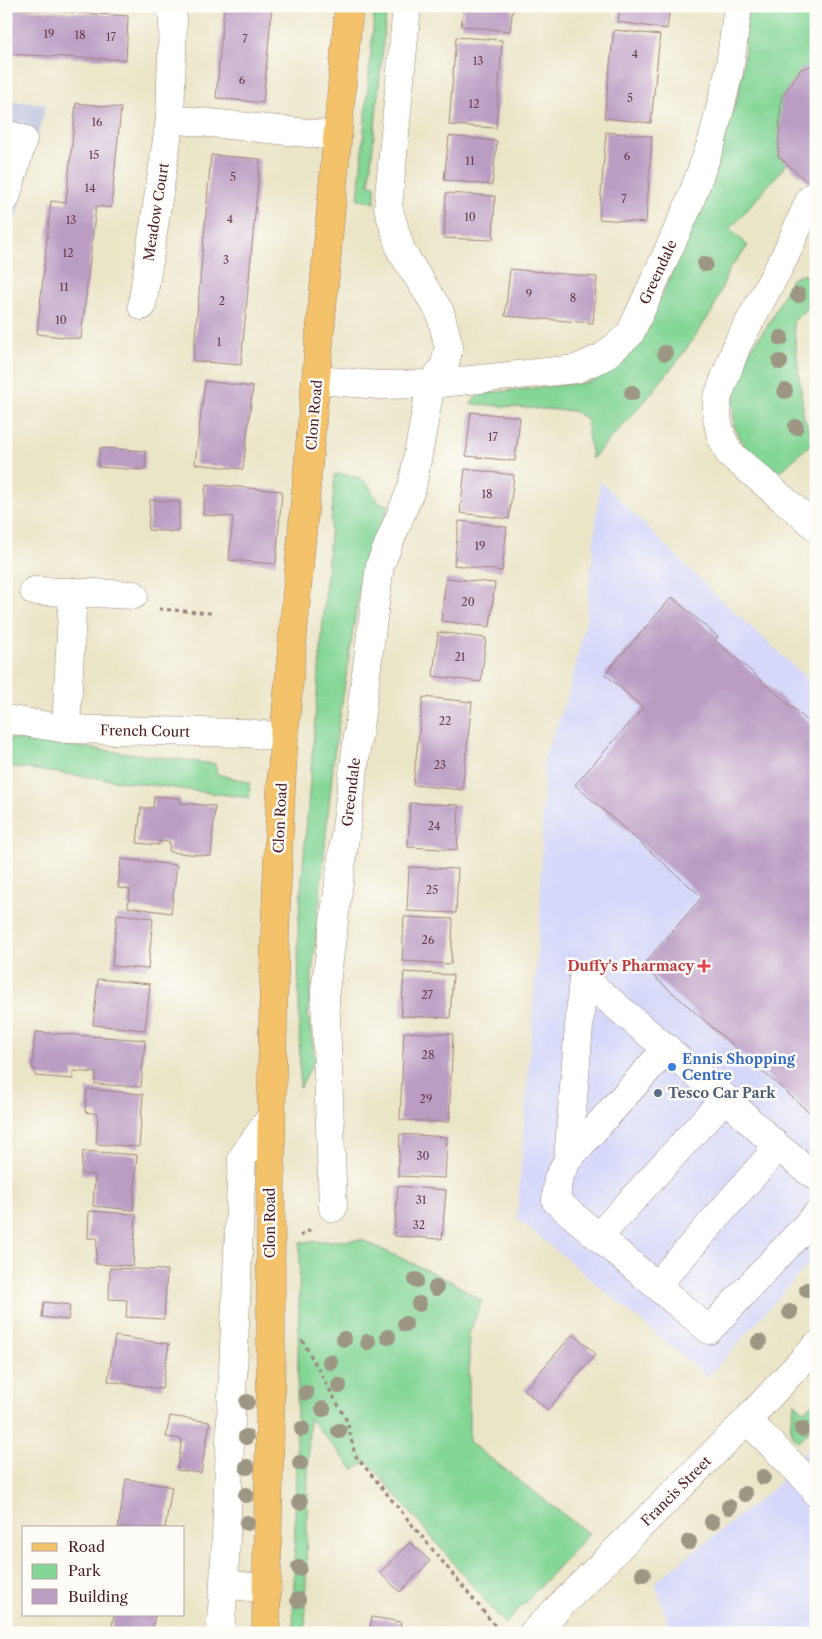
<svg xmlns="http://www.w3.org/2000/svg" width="822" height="1639" font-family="'Libre Caslon Text',serif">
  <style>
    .built { fill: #d5d8f9 }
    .industrial { fill: #bdc3de }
    .green { fill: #84d697; stroke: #677a61 }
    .building { fill: #bb9dc4 }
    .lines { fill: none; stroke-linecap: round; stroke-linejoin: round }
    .minor-casing { stroke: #9a8279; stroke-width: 29 }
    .major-casing { stroke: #9a8279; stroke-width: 29 }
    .path { stroke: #9a8279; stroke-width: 3; stroke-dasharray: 4 4; stroke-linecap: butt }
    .minor { stroke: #fff; stroke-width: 28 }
    .major { stroke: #f4c26a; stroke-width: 28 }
    .tree { fill: #9c9683 }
    .health-dot { fill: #e0444e; stroke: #fdfcf7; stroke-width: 2 }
    .shop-dot { fill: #3f7fe0; stroke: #fdfcf7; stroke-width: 2 }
    .service-dot { fill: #5c6f8a; stroke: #fdfcf7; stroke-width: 2 }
    .labels { text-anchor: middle; stroke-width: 5; stroke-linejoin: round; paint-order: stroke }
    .number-label { font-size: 11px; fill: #663e51 }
    .street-label { font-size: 14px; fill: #4a1f2b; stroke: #fdfcf7 }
    .health-label { font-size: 14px; font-weight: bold; fill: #be3a42; stroke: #fdfcf7; text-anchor: end }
    .shop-label { font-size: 14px; font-weight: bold; fill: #366cbe; stroke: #fdfcf7; text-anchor: start }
    .service-label { font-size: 14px; font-weight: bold; fill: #4e5e75; stroke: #fdfcf7; text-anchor: start }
  </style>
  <rect width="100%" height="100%" fill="#fdfcf7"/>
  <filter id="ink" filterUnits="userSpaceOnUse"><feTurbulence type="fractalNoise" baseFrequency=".02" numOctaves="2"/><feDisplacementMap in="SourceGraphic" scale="10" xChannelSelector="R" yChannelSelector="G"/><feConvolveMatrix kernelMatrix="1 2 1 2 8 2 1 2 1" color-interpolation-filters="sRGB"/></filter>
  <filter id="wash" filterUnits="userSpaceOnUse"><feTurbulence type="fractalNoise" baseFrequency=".0096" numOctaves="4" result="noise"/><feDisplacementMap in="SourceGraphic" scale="20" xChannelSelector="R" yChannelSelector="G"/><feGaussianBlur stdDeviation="1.12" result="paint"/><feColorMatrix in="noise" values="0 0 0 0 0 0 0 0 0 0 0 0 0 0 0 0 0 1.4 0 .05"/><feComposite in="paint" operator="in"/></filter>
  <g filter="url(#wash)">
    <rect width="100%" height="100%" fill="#ebe5c7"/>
    <g class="built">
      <polygon points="600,481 714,593 816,687 816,1255 708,1377 517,1218 540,915 544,758 568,695 586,620"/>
      <polygon points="816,1438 816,1633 671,1633 655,1582 772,1490"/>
    </g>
    <polygon class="industrial" points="6,101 46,104 6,255"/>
    <g class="green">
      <polygon points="375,6 387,6 369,185 375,185 375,203 358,199"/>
      <polygon points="753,6 816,6 816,136 813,134 730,229 748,246 729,269 713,310 680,358 643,403 592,459 586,418 573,411 470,404 479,394 590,382 619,362 645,332 705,199 738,95 745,50 746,18"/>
      <polygon points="804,274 810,282 809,306 793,322 804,418 814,441 780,472 747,451 734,426 733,402 738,368 771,320 791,279"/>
      <path d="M335 474C364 476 364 477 378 502L389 505 363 565 334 755 308 1015 315 1059 300 1088 298 928Z"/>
      <polygon points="6,738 215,764 217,774 249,782 250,798 6,766"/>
      <polygon points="362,1240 452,1282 482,1301 469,1334 469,1442 589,1534 505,1624 367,1461 354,1470 309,1418 305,1633 293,1633 300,1242"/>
      <path d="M816 1399V1420L799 1443C786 1430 791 1419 795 1403L804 1411Z"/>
    </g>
    <g id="blocks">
      <g class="building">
        <polygon points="224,6 272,6 263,103 216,98"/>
        <polygon points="464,6 513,6 510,31 461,26"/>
        <polygon points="620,6 670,6 667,29 618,22"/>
        <polygon points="6,8 128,16 126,60 6,54"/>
        <polygon points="614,30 660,35 651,123 604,118"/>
        <polygon points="456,37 502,40 496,128 449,125"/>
        <polygon points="816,64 816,189 778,156 781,98 801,69"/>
        <polygon points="76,103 121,108 111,208 96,206 81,339 37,334 51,201 66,203"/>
        <polygon points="606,132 652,136 646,223 599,219"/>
        <polygon points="449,136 497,141 492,185 444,180"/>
        <polygon points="211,155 260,159 241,365 193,361"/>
        <polygon points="446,193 495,196 493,240 444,238"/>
        <polygon points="510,269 597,277 593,323 505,316"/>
        <polygon points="205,381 253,387 243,469 195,464"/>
        <polygon points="471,412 520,417 515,461 466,456"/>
        <polygon points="100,448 146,451 145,470 98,467"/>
        <polygon points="465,469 514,475 509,519 460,513"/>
        <polygon points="206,484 282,491 276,564 229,560 233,517 203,515"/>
        <polygon points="150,500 180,502 178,532 148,530"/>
        <polygon points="459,521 507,527 502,571 454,565"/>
        <polygon points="446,578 495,583 490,627 441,621"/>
        <polygon points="672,597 718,637 715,640 816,728 816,1118 642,966 702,897 575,785 643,708 605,674"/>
        <polygon points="438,632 486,638 481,682 433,676"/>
        <polygon points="423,697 472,702 462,790 413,785"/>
        <polygon points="154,796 180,798 180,803 215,806 211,856 169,852 170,842 159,841 159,845 137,843 141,808 153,808"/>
        <polygon points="410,803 459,805 457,850 408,847"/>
        <polygon points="121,859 177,865 171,913 128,907 130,889 118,888"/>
        <polygon points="409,867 458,869 456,913 407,911"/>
        <polygon points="117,914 153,918 148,969 112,966"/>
        <polygon points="404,917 453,919 451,964 402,961"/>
        <polygon points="404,972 453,975 450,1018 401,1016"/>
        <polygon points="98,979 150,984 145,1030 93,1025"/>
        <polygon points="35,1032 145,1040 141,1087 95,1084 96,1073 73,1071 73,1079 35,1076 35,1069 32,1069"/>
        <polygon points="404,1032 453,1034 449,1122 400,1120"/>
        <polygon points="87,1089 143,1094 139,1147 96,1144 98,1114 85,1112"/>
        <polygon points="400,1134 447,1137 445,1178 398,1176"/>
        <polygon points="83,1151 137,1155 133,1210 93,1206 95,1175 81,1174"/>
        <polygon points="398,1186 446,1190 442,1239 394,1236"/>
        <polygon points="89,1211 136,1214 133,1266 96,1264 97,1238 88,1238"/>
        <polygon points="110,1268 167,1270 164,1319 126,1317 127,1300 109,1299"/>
        <polygon points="44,1302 70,1305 68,1320 42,1317"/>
        <polygon points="573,1334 596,1354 548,1410 524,1390"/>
        <polygon points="115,1336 169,1344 162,1389 108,1381"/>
        <polygon points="170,1416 210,1422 201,1473 177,1470 182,1439 166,1437"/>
        <polygon points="126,1479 172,1487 165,1528 118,1528"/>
        <polygon points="410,1542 430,1561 400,1592 380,1573"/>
        <polygon points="114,1615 155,1615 152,1633 111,1633"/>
        <polygon points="372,1617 401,1622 399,1633 369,1633"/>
      </g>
    </g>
  </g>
  <g filter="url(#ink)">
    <use href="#blocks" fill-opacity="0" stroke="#9a8279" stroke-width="1"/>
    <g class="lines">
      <g class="minor-casing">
        <g id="minor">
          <polyline points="170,6 173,19 170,119 337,136"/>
          <polyline points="6,134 23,139 6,197"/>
          <polyline points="816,194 810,199 785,256 737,345 717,399 717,418 721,436 729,453 816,527"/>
          <polyline points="142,306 170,119"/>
          <polyline points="317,380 379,385 431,384 576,369 603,357 630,334 688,207 712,141 729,72 738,6"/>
          <polyline points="34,591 73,592"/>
          <polyline points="6,719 66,729 244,733 284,737"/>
          <polyline points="66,729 73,592 134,595"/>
          <polyline points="568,1159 667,1048"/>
          <polyline points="816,1177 778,1147 725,1098 583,978 568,1159 558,1179 556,1201 709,1330 816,1215"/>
          <polyline points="333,1208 325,991 380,565 412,487 431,384 444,367 449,347 440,312 401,251 388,207 407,6"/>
          <polyline points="599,1236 725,1098"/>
          <polyline points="657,1285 778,1147"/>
          <polyline points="747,1420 814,1487 816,1493"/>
          <polyline points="224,1584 267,1589"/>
          <polyline points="220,1633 224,1584 242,1158 270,1118"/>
          <polyline points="533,1633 747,1420 816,1346"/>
        </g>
      </g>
      <g class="major-casing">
        <path id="major" d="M266 1633C267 1531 271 1429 271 1327 270 1130 272 933 284 737L349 6"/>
      </g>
      <g class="path">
        <polyline points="159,609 211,613"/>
        <polyline points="300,1236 312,1229"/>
        <polyline points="302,1340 347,1421 355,1455 501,1633"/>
      </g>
      <use href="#minor" class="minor"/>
      <use href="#major" class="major"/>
    </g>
    <g class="tree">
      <circle cx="705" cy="264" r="8"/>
      <circle cx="798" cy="295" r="8"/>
      <circle cx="781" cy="338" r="8"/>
      <circle cx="665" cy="353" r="8"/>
      <circle cx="780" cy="362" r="8"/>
      <circle cx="785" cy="391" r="8"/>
      <circle cx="632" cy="393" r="8"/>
      <circle cx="796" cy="427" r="8"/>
      <circle cx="416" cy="1280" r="8"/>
      <circle cx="436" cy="1288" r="8"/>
      <circle cx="807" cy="1290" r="8"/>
      <circle cx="419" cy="1304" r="8"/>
      <circle cx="790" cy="1312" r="8"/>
      <circle cx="405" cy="1324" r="8"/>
      <circle cx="388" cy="1337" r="8"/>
      <circle cx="344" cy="1339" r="8"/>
      <circle cx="368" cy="1342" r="8"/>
      <circle cx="759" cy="1342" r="8"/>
      <circle cx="330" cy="1362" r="8"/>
      <circle cx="339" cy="1386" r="8"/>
      <circle cx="306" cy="1393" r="8"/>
      <circle cx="247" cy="1402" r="8"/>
      <circle cx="323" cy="1409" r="8"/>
      <circle cx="302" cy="1429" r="8"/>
      <circle cx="802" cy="1429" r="8"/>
      <circle cx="339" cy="1431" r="8"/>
      <circle cx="246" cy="1437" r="8"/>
      <circle cx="300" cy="1463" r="8"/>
      <circle cx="247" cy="1467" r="8"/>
      <circle cx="763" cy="1477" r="8"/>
      <circle cx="745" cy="1494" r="8"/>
      <circle cx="246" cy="1495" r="8"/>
      <circle cx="300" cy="1502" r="8"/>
      <circle cx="729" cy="1507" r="8"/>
      <circle cx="712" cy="1522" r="8"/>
      <circle cx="247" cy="1523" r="8"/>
      <circle cx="689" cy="1542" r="8"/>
      <circle cx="299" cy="1568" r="8"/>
      <circle cx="643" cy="1574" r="8"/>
      <circle cx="298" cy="1600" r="8"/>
    </g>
  </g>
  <path class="health-dot" d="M701.5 958.5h5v5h5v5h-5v5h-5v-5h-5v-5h5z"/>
  <circle class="shop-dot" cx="672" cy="1067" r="5"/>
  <circle class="service-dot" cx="658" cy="1093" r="5"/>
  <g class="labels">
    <g class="number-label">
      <text x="49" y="38">19</text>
      <text x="80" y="39">18</text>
      <text x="111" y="41">17</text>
      <text x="245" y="43">7</text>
      <text x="635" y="58">4</text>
      <text x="478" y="65">13</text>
      <text x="242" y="84">6</text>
      <text x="630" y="102">5</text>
      <text x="474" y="108">12</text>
      <text x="97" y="126">16</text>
      <text x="94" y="159">15</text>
      <text x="627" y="160">6</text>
      <text x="470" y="165">11</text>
      <text x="233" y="181">5</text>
      <text x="90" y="192">14</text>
      <text x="624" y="203">7</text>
      <text x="470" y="221">10</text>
      <text x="230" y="223">4</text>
      <text x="71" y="224">13</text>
      <text x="68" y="257">12</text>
      <text x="226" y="264">3</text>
      <text x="64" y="291">11</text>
      <text x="529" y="298">9</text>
      <text x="573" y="302">8</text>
      <text x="222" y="305">2</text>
      <text x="61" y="324">10</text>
      <text x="219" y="346">1</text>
      <text x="493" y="441">17</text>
      <text x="487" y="498">18</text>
      <text x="480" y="550">19</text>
      <text x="468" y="606">20</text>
      <text x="460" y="661">21</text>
      <text x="445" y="725">22</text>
      <text x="440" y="769">23</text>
      <text x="434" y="830">24</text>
      <text x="432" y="894">25</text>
      <text x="428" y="944">26</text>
      <text x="427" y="999">27</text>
      <text x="428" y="1059">28</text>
      <text x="426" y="1103">29</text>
      <text x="423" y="1160">30</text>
      <text x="421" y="1204">31</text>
      <text x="419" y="1229">32</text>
    </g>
    <g class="street-label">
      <text transform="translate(156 212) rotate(-81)" y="5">Meadow Court</text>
      <text transform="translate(658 272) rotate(-65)" y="5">Greendale</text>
      <text transform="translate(314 415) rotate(-85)" y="5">Clon Road</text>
      <text transform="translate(145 731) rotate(1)" y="5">French Court</text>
      <text transform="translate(351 792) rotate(-83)" y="5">Greendale</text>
      <text transform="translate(280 818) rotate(-87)" y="5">Clon Road</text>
      <text transform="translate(270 1223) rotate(-90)" y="5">Clon Road</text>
      <text transform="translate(676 1491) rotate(-45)" y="5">Francis Street</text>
    </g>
    <g class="health-label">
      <text x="694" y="971">Duffy's Pharmacy</text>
    </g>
    <g class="shop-label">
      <text x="682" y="1064">Ennis Shopping<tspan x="682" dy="16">Centre</tspan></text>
    </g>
    <g class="service-label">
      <text x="668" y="1098">Tesco Car Park</text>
    </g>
  </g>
  <rect width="822" height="1639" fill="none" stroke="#fdfcf7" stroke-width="25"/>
  <rect x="22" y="1526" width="162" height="90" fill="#fdfcf7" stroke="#b5a4a5"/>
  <rect x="32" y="1543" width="25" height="8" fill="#f4c26a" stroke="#b5a4a5"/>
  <text x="68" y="1552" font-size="15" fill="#4a1f2b">Road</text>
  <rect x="32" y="1564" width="25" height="15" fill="#84d697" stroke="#b5a4a5"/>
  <text x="68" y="1576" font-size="15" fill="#4a1f2b">Park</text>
  <rect x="32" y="1589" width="25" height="15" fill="#bb9dc4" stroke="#b5a4a5"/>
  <text x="68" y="1602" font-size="15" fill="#4a1f2b">Building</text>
</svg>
